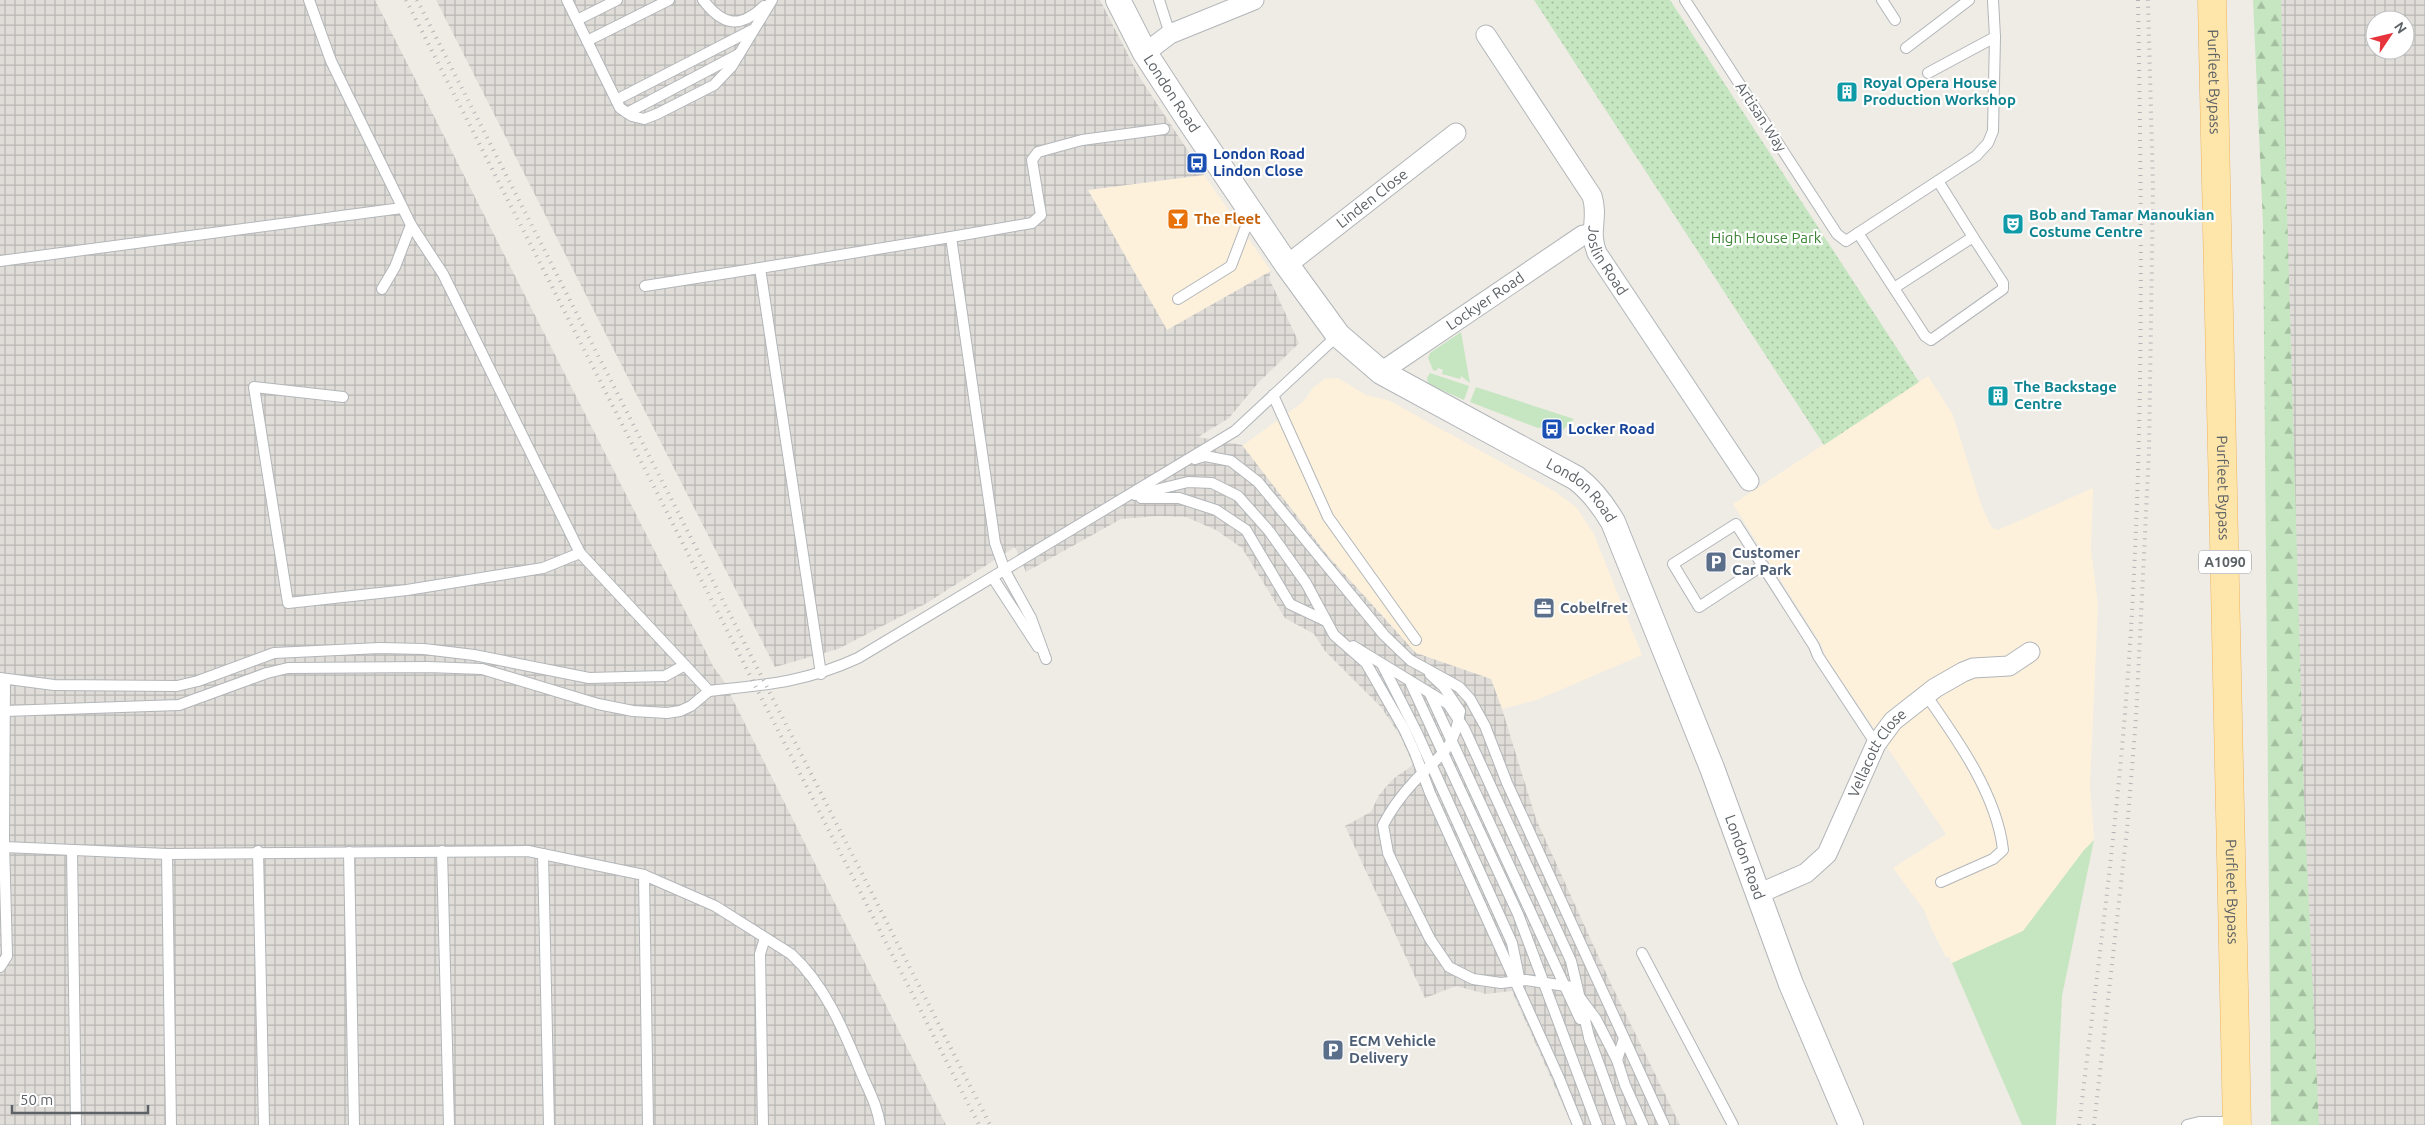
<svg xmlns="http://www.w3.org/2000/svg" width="2425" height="1125" font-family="Ubuntu,sans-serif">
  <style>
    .commercial { fill: #fdf1db }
    .industrial { fill: url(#industrial-grid); fill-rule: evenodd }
    .grass { fill: #c6e6c1 }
    .forest { fill: url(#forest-firs) }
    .park { fill: url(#park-dots) }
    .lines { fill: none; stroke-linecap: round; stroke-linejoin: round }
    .service-casing { stroke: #b2b6b9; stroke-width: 12 }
    .minor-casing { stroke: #b2b6b9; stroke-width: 21 }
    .tertiary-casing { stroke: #b2b6b9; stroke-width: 26 }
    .primary-casing { stroke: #efb45d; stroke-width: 29 }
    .service { stroke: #fff; stroke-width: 10 }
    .minor { stroke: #fff; stroke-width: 19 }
    .tertiary { stroke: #fff; stroke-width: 24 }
    .primary { stroke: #fee6ab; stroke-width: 28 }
    .rail { stroke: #b3b4b5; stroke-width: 4; stroke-dasharray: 1 6; stroke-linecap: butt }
    .labels { text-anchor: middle; stroke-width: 4.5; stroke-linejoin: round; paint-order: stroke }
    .shield { fill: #fff; stroke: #8d9093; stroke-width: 1 }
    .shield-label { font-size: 14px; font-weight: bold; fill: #5c6165 }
    .culture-label { font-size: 15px; font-weight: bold; fill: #0d838f; stroke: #fff; text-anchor: start }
    .street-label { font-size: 15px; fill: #5c6165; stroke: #fff }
    .transit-label { font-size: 15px; font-weight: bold; fill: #164399; stroke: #fff; text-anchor: start }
    .food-label { font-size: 15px; font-weight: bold; fill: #c56008; stroke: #fff; text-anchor: start }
    .park-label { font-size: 15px; fill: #3c8336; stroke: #fff }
    .service-label { font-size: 15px; font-weight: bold; fill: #4e5e75; stroke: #fff; text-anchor: start }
  </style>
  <defs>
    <pattern id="industrial-grid" width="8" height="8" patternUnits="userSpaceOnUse" patternTransform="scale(1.25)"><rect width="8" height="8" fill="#e0ddd9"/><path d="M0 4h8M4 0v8" fill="none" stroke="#b9b7b4"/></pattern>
    <pattern id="forest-firs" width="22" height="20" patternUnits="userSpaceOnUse" patternTransform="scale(1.25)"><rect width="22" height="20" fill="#c6e6c1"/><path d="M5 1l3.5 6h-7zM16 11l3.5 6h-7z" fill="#a4bea0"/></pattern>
    <pattern id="park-dots" width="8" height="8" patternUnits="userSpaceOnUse" patternTransform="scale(1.25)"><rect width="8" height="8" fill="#c6e6c1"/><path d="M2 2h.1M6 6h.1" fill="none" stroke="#a4bea0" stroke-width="1.8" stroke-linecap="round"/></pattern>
  </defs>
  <rect width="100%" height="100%" fill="#efebe5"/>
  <g class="commercial">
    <polygon points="1204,175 1271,271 1167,330 1088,190"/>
    <polygon points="1928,376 1953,415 1982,507 1992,528 1998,530 2093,488 2091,550 2098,605 2090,785 2094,840 2084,850 2023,931 1952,963 1949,957 1946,957 1932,930 1924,910 1893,868 1946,834 1825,656 1822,646 1733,504"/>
    <polygon points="1338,378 1366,395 1388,400 1554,491 1576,507 1594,534 1642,655 1537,700 1502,709 1491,679 1416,653 1328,556 1242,446 1303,402 1313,388 1324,379"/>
  </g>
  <g class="industrial">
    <polygon points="0,0 375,0 714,668 722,678 946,1125 0,1125"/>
    <polygon points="436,0 1100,0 1140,78 1204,175 1088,190 1167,330 1271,271 1269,278 1299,343 1258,383 1229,418 1198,437 1242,445 1328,556 1416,653 1491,679 1502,709 1536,819 1611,984 1680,1125 1572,1125 1512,991 1486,994 1456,986 1425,998 1345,826 1371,812 1379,795 1393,779 1413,765 1401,737 1381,707 1325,651 1314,634 1285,618 1242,548 1216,530 1186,517 1158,516 1121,519 1026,572 1015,547 925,604 838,649 775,667"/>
    <path d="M2277 0H2425V1125H2301ZM2375 20H2405V50H2375Z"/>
  </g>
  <g class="grass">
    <polygon points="1461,332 1470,383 1461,376 1460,379 1442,374 1443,370 1438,368 1436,371 1433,370 1428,358 1430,353"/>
    <polygon points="1430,373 1469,386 1464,400 1428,384 1427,378"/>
    <polygon points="1476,387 1574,419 1562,431 1546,426 1538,428 1470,402"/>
    <polygon points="2094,840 2062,996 2056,1125 2022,1125 1952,963 2023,931 2084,850"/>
  </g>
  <polygon class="forest" points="2253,0 2281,0 2304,797 2319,1125 2271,1125 2263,224"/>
  <polygon class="park" points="1534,0 1670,0 1919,382 1824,445"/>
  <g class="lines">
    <g class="service-casing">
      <g id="service">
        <polyline points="309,0 331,61 411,225 395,267 382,289"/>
        <polyline points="567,0 620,108 632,116 644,119 657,114 714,85 732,66 772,0"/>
        <path d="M703 0C723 26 740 29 764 6"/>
        <polyline points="1159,0 1170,34"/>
        <polyline points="1685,0 1837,234 1846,241 1976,156 1988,143 1993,131 1995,37 1993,0"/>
        <polyline points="1882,0 1895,20"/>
        <polyline points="577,20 617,0"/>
        <polyline points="587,41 669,0"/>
        <polyline points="1906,48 1969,0"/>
        <polyline points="1928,73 1995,37"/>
        <polyline points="616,100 752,30"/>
        <polyline points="627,113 739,54"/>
        <polyline points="411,225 443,274 580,553"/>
        <polyline points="1858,233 1925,336 1931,340 2003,289 2003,283 1973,237"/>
        <polyline points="951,237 1032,223 1041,215 1032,160 1038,152 1082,140 1164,129"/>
        <polyline points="0,261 402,208"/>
        <polyline points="645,286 760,268"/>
        <polyline points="1894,288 1973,237 1938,181"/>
        <polyline points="1178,299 1231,266 1245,229 1256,219"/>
        <polyline points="1273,395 1328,517 1416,640"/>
        <path d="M343 397 254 387 288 603 407 590 543 568 580 553 709 691C765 685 806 682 858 658L1235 431 1338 335"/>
        <polyline points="1195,459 1205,456 1231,461 1258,482 1384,635 1410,660 1459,687 1470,699 1485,726 1507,783 1664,1125"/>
        <polyline points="1135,495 1188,482 1212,483 1238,496 1269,531 1306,583 1334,635 1366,663 1404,729 1415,753 1430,793 1559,1078 1578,1125"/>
        <polyline points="1141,498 1179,498 1216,510 1246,530 1290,604 1326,621"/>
        <polyline points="1763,565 1699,607 1673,564 1736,524 1814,646 1818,656 1876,744"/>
        <polyline points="993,578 1038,647"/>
        <polyline points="1353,646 1448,704 1464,728 1571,961 1590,1041"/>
        <polyline points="1383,666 1417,733 1512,943 1520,982"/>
        <polyline points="821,674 760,268 951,237 995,543 1005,571 1031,618 1046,659"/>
        <path d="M1430 674 1443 686 1460 711C1454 753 1437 756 1412 784 1400 797 1391 810 1383 825L1388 853 1406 891 1430 939 1449 967 1473 979 1501 983 1526 980 1572 987 1596 1019 1617 1060"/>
        <polyline points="0,678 54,685 177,686 198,681 274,653 380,648 424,649 474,655 589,678 665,676 685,665"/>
        <polyline points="1411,684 1518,914 1597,1125"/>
        <polyline points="1430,694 1580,1019"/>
        <path d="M1926 695C1957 739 1997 795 2003 850L1993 859 1941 882"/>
        <polyline points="5,711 179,705 267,673 288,668 428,667 482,669 598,704 633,711 667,713 680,711 691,706 709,691"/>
        <path d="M4 847 167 854 528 851 644 875 715 906 791 954C827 987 845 1034 863 1077 870 1093 878 1108 880 1125"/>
        <polyline points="72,851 76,1125"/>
        <polyline points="258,851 264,1125"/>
        <polyline points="442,851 449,1125"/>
        <polyline points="349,852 354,1125"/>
        <polyline points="167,854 171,1125"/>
        <polyline points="543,854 549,1125"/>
        <polyline points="644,875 648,1125"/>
        <polyline points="1642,953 1733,1125"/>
        <polyline points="0,967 7,956 4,841 5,679"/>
        <polyline points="1589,1037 1621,1125"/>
        <polyline points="1624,1038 1617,1060 1625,1085 1643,1125"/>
        <polyline points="763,1125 760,954 765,938"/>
        <polyline points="2187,1125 2199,1122 2236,1122"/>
      </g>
    </g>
    <g class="minor-casing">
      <g id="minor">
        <path id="s1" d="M1486 35 1592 196C1599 218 1588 231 1597 253L1749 481"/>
        <polyline points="1145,53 1170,34 1254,0"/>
        <path id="s2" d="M1287 265 1456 133"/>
        <path id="s3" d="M1381 372 1583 235H1591"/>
        <path id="s4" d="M1758 894 1806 873 1827 854 1876 744 1893 721 1935 688 1963 672 1973 668 2009 666 2030 652"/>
      </g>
    </g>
    <g class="tertiary-casing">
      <g id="tertiary">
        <path id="s5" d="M1118 0 1145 53 1188 119 1287 265 1338 335 1381 372 1576 478C1592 490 1603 505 1613 522L1712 768 1791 984 1851 1125"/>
      </g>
    </g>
    <g class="primary-casing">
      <g id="primary">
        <path id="s6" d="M2212 0 2237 1125"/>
      </g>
    </g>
    <use href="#service" class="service"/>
    <use href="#minor" class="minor"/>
    <use href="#tertiary" class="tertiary"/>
    <use href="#primary" class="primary"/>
    <g class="rail">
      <polyline points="406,0 979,1125"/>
      <polyline points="417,0 990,1125"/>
      <path d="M2079 1125C2097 975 2117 826 2128 674 2144 450 2142 224 2138 0"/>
      <polyline points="2094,1125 2127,830 2136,718 2149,452 2153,187 2148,0"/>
    </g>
  </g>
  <defs>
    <g id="building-square" transform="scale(1.125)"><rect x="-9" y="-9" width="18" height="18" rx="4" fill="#0f9aa8" stroke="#fff"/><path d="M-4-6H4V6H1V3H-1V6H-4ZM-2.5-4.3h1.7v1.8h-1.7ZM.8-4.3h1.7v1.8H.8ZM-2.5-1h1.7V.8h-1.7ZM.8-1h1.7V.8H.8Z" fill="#fff"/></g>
    <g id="bus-square" transform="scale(1.125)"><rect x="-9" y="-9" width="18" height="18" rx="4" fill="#1a4fb4" stroke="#fff"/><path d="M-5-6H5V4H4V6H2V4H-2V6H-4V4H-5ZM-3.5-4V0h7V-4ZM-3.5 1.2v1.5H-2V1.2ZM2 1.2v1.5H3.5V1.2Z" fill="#fff"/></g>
    <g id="bar-square" transform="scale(1.125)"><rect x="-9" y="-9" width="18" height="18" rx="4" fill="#e8710a" stroke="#fff"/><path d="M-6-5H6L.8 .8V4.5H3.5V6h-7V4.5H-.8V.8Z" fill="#fff"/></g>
    <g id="theatre-square" transform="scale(1.125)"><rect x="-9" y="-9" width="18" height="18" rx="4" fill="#0f9aa8" stroke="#fff"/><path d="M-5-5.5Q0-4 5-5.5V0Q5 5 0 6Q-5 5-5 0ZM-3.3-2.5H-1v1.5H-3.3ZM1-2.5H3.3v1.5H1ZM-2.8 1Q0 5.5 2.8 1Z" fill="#fff"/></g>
    <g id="parking-square" transform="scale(1.125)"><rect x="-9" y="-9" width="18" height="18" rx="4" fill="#5c6f8a" stroke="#fff"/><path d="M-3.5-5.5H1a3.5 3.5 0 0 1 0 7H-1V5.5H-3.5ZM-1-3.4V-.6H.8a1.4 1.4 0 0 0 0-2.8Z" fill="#fff"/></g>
    <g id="office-square" transform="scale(1.125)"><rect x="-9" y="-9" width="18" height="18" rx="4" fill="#5c6f8a" stroke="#fff"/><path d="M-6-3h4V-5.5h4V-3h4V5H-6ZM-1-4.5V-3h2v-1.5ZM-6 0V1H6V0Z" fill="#fff"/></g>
  </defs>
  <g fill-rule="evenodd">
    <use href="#building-square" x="1847" y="92"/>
    <use href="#bus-square" x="1197" y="163"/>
    <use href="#bar-square" x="1178" y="219"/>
    <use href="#theatre-square" x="2013" y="224"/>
    <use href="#building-square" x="1998" y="396"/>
    <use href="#bus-square" x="1552" y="429"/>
    <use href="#parking-square" x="1716" y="562"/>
    <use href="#office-square" x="1544" y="608"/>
    <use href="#parking-square" x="1333" y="1050"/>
  </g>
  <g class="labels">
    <rect class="shield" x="2199" y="550.5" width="52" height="23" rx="4"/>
    <g class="shield-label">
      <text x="2225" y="567">A1090</text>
    </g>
    <g class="culture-label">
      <text x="1863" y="88">Royal Opera House<tspan x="1863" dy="17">Production Workshop</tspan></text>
      <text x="2029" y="220">Bob and Tamar Manoukian<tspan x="2029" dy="17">Costume Centre</tspan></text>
      <text x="2014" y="392">The Backstage<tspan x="2014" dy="17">Centre</tspan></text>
    </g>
    <g class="street-label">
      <text dy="5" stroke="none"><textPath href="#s6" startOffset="82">Purfleet Bypass</textPath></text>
      <text dy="5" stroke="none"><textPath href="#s5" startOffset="108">London Road</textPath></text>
      <text transform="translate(1761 117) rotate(57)" y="5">Artisan Way</text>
      <text dy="5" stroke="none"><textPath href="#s2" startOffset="108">Linden Close</textPath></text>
      <text dy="5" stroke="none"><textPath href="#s1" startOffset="261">Joslin Road</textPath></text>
      <text dy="5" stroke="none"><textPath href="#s3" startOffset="126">Lockyer Road</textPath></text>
      <text dy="5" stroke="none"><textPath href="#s6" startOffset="488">Purfleet Bypass</textPath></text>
      <text dy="5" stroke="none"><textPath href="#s5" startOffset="692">London Road</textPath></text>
      <text dy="5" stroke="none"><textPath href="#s4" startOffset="194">Vellacott Close</textPath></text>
      <text dy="5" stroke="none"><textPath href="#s5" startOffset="1098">London Road</textPath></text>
      <text dy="5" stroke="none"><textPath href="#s6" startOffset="892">Purfleet Bypass</textPath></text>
    </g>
    <g class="transit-label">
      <text x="1213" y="159">London Road<tspan x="1213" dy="17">Lindon Close</tspan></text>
      <text x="1568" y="434">Locker Road</text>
    </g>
    <g class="food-label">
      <text x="1194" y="224">The Fleet</text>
    </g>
    <g class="park-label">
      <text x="1766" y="243">High House Park</text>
    </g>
    <g class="service-label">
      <text x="1732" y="558">Customer<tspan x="1732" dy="17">Car Park</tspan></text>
      <text x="1560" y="613">Cobelfret</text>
      <text x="1349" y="1046">ECM Vehicle<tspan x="1349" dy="17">Delivery</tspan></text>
    </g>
  </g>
  <g transform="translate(2390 35) rotate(55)"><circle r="24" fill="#ffffff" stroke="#bec0c1"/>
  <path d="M0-4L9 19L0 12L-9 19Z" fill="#e7333b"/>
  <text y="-8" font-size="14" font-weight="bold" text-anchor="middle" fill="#5c6165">N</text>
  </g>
  <path d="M12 1105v8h136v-8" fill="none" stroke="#5c6165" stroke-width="2.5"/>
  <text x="20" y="1105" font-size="15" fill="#5c6165" stroke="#ffffff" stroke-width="4" paint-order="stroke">50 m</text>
</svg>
